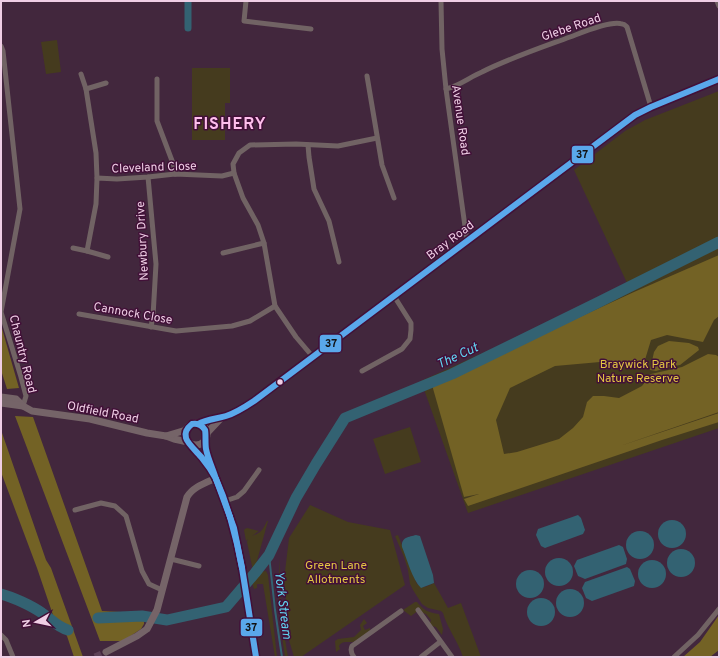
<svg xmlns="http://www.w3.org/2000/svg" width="720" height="658" font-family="Overpass,sans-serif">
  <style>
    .green { fill: #453b1e }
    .forest { fill: #736225 }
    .water { fill: #336272 }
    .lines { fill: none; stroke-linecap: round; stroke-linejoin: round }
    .stream { stroke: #336272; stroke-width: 2 }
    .canal { stroke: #336272; stroke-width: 7 }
    .river { stroke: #336272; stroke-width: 11 }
    .secondary-tunnel { stroke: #5c4056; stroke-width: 7; stroke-dasharray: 7 3.5; stroke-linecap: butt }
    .street { stroke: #716364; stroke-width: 5 }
    .secondary { stroke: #756468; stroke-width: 7 }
    .bus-1-casing { stroke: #421038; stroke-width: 9 }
    .bus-1 { stroke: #5aa8eb; stroke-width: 6 }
    .bus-dot { fill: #efcee5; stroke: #421038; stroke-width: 1.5 }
    .labels { text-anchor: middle; stroke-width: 3; stroke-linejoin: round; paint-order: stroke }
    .street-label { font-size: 12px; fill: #efcee5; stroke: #421038 }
    .park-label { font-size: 12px; fill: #e2c642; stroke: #421038 }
    .water-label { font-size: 13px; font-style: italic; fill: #60d4f1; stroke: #421038 }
    .district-label { font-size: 16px; font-weight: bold; letter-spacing: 1px; fill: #febeec; stroke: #421038 }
    .line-badge { stroke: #421038; stroke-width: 1.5 }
    .pale-badge-label { font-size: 11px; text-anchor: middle; font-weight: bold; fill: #111 }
  </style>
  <rect width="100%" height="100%" fill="#42273d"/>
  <g class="green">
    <polygon points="57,40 61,72 46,74 41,42"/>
    <polygon points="192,68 230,68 230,103 225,103 225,140 192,140"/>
    <polygon points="719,91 719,239 628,285 574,170 625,131 645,120"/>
    <polygon points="719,246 719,428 468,513 421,381"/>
    <polygon points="410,427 421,462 385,474 373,439"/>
    <polygon points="310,505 348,522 390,530 405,585 301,657 294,657 289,640 284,580 289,538"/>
    <path d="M267 521H268L255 568 253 571 247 542 248 539 246 541 244 530 245 529 247 528 259 531 252 536C262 532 262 531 267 521Z"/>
    <path d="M398 535 417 584 425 587 434 583 448 608 461 603 481 657H463C458 641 447 628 443 613L441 611 428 608 422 604 413 590 410 584 408 570 404 557 395 536Z"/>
    <path d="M280 558C279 592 282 623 288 657H285C280 623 277 593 280 558Z"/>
    <polygon points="266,571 268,575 277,657 275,657 263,584 257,584 257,588 254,589 252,583 260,572"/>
    <path d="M415 602H417C423 610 429 613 439 614L443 629 442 635 436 627 432 626 430 623 431 620 426 614 423 613 419 610 411 616 403 610Z"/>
    <path d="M364 619 367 623 363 626 365 630 370 628V631C366 634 361 638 356 641 349 644 343 639 339 646L340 649 336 652 335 641 338 639 354 637 361 630 360 625Z"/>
  </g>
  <g class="forest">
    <polygon points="719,255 719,316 714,320 703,342 667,335 651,340 644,363 600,362 555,366 510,388 496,420 504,454 517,452 559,439 573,428 583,417 587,402 593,396 604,396 619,398 642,386 651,374 682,367 708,354 716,355 719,357 719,412 620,446 719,413 719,422 662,440 468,506 464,499 479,494 464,497 432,385 634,292"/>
    <polygon points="1,325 19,388 7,389 1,370"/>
    <polygon points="669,341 689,343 698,347 699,350 680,365 669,367 656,371 650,370 654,352 658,346"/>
    <polygon points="15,416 33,417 102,611 139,613 144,620 144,624 141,629 123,641 100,641"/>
    <polygon points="1,430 46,560 51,568 83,657 74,657 67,636 53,615 37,568 1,472"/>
    <polygon points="719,615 719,650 710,657 683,657 700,642"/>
  </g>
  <g class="water">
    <polygon points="578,515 581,518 585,530 583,534 545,548 541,546 536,535 538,529"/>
    <circle cx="672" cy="534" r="14"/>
    <circle cx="640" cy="545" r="14"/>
    <path d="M416 535 420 536 433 575 434 583 421 588C412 579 407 559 402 547 401 537 409 537 416 535Z"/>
    <polygon points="619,545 623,547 627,559 626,564 585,579 578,576 574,566 577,560"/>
    <circle cx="681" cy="563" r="14"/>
    <circle cx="559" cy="572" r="14"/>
    <circle cx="652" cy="574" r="14"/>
    <polygon points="627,567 630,569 635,581 634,586 592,601 586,598 582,588 585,582"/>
    <circle cx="530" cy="584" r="14"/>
    <circle cx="570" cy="603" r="14"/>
    <circle cx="541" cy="612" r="14"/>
  </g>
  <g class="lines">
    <polyline class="stream" points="269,555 275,610 282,657"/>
    <polyline class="canal" points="188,1 188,28"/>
    <g class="river">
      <path d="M1 594C13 597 32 606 42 613 51 619 57 627 68 630"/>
      <polyline points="98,618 142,616 167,620 226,607 255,573 269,555 296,498 316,464 345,418 452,374 599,302 719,242"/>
    </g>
    <polyline class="secondary-tunnel" points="95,657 106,652"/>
    <g class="street">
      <polyline points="246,1 244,21 311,29"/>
      <polyline points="441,1 442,49 446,89 467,241"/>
      <polyline points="717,1 719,6"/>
      <polyline points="1,46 3,51 20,209 1,312 21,377 26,396 23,406"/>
      <polyline points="81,74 86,89 96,153 97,178"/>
      <polyline points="367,76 382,165 394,198"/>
      <polyline points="157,79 157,121 174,166 175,174"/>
      <polyline points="86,89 106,83"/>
      <path d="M446 89C459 86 470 77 482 72 510 58 540 48 570 37 581 33 611 20 622 24 625 24 625 25 627 27L651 107"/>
      <polyline points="308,145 309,157 314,189 329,221 339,262"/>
      <polyline points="148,177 156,264 153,316 151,327"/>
      <polyline points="73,248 87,251 108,257"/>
      <polyline points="87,251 96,204 97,178 117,179 148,177 175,174 222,176 234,173"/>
      <polyline points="223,253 264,243"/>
      <polyline points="79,314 176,331 232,326 250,321 275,306"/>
      <polyline points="313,357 296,337 275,306 264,243 258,225 243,198 234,173 233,164 239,153 250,145 296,144 338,146 377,138"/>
      <polyline points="362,371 402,349 410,339 411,330 411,323 394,296"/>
      <polyline points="225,501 237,497 244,491 259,470"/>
      <polyline points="75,510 101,503 115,506 126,516 142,571 149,584 162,590"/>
      <polyline points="171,559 199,566"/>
      <polyline points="418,610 452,657"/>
      <polyline points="1,635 6,640 13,657"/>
      <path d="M354 657C351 653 350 650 352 646L401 611"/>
      <polyline points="421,657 440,642"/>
      <polyline points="674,657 698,635 719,609"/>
    </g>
    <g class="secondary">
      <polyline points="1,397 16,399 23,406 32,411 90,419 147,433 166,436 174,439 188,442"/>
      <polyline points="1,403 23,406"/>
      <circle cx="196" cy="434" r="11"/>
      <path d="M198 424C206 419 214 419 223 417 234 414 244 407 254 401L635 115 651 107 719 79"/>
      <polyline points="206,434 222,417"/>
      <polyline points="166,436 186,430"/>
      <polyline points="205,440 206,450 213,470"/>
      <polyline points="191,444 216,478 234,528 241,562 256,657"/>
      <path d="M106 652 137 636 147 629 157 610 187 497C193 487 205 483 216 478"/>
    </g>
    <g class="bus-1-casing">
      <g id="bus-1">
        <path d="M192 424C197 423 202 425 205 430 206 433 205 444 206 449 208 459 213 469 216 479 212 471 207 464 202 458 198 453 187 443 186 438 184 432 187 428 192 424Z"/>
        <path d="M198 424C207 419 216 419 226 416 236 413 245 407 254 401L635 115 651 107 719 79"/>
        <polyline points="216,479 223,496 230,517"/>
        <polyline points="216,479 230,517"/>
        <polyline points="230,517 234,528 242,568"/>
        <polyline points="230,517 237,544 242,568"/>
        <path d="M242 568C247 597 251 627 256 657Z"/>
      </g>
    </g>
    <use href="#bus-1" class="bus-1"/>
  </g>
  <circle class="bus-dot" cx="280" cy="382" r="3.5"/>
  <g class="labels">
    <g class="street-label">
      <text transform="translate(571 27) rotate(-19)" y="4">Glebe Road</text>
      <text transform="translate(461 120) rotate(82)" y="4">Avenue Road</text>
      <text transform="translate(154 167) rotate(-2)" y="4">Cleveland Close</text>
      <text transform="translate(450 240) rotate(-37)" y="4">Bray Road</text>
      <text transform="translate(142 241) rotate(-93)" y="4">Newbury Drive</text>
      <text transform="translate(133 313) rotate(10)" y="4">Cannock Close</text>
      <text transform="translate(23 354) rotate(76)" y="4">Chauntry Road</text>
      <text transform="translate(103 412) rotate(11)" y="4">Oldfield Road</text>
    </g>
    <g class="park-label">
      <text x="638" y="368">Braywick Park<tspan x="638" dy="14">Nature Reserve</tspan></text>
      <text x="336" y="569">Green Lane<tspan x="336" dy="14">Allotments</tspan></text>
    </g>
    <g class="water-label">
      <text transform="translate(457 355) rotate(-25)" y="5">The Cut</text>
      <text transform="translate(284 605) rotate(83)" y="5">York Stream</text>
    </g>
    <g class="district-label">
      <text x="230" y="129">FISHERY</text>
    </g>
  </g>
  <g class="line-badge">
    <rect x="571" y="145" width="23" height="19" rx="4" fill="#5aa8eb"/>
    <rect x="319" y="334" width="23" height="19" rx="4" fill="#5aa8eb"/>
    <rect x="240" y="618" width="23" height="19" rx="4" fill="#5aa8eb"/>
  </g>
  <g class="pale-badge-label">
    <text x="582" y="158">37</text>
    <text x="331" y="347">37</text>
    <text x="251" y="631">37</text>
  </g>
  <rect width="720" height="658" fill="none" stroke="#efcee5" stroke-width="4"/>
  <g transform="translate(36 622) rotate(261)" stroke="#421038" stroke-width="3" paint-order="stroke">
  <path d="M0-3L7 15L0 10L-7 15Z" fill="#efcee5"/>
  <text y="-6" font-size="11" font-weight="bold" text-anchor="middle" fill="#efcee5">N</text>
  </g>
</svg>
